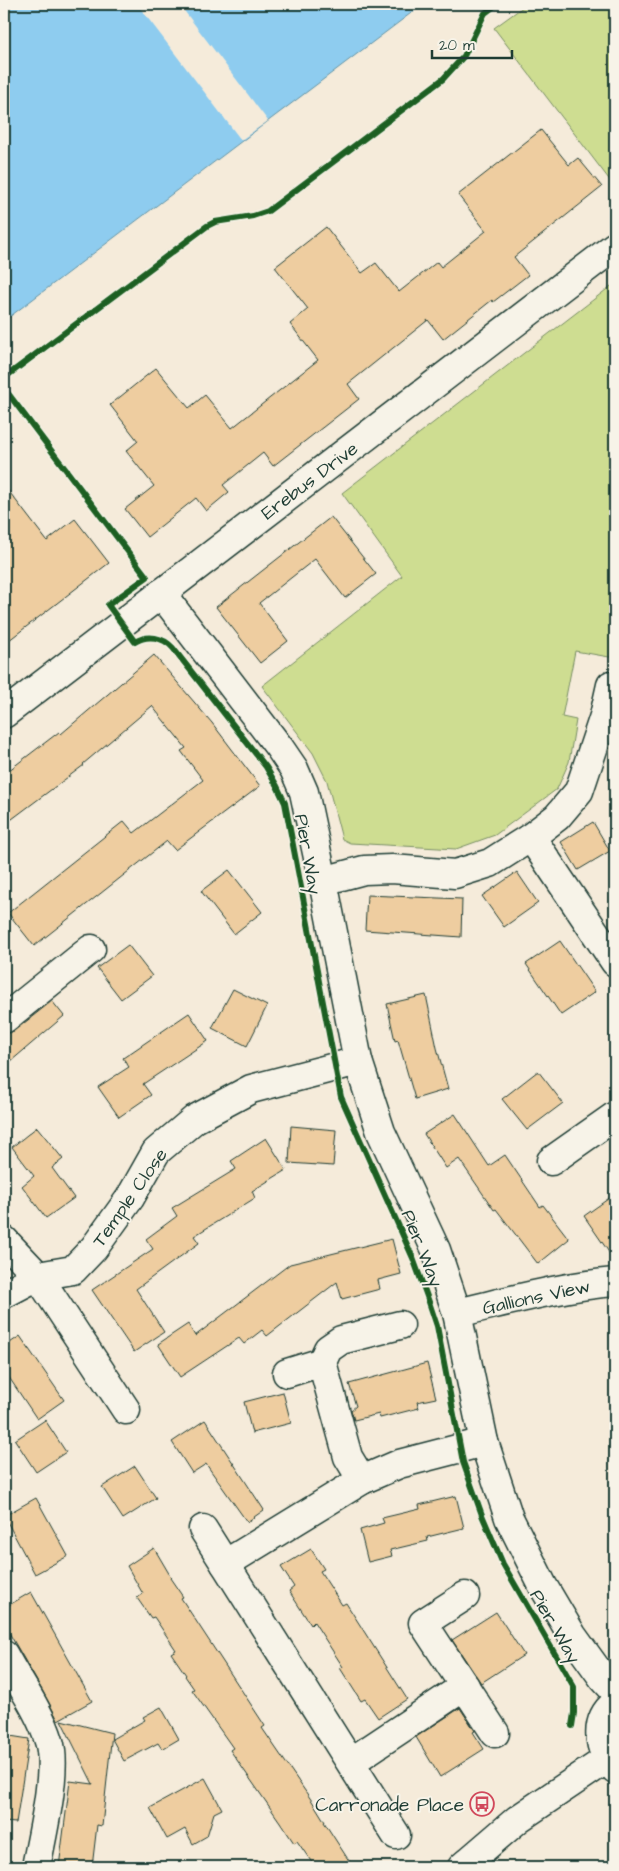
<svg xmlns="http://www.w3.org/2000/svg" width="619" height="1871" font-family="'Architects Daughter',sans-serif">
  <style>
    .green { fill: #cedd91; stroke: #768d62 }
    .water { fill: #8eccef; stroke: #6293a4 }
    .pier { fill: #f5ebda }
    .building { fill: #eecda0; stroke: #1f3d34 }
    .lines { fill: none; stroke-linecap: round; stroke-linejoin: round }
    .minor-casing { stroke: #1f3d34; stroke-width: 31 }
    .tertiary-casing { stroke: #1f3d34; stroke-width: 31 }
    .minor { stroke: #f7f3e8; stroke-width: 28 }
    .tertiary { stroke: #f7f3e8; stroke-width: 28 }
    .cycleway-casing { stroke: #f7f3e8; stroke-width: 9 }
    .cycleway { stroke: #1b5e20; stroke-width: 6 }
    .labels { text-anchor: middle; stroke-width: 4; stroke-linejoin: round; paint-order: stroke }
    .street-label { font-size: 19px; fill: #1f3d34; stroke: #f7f3e8 }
    .poi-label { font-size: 19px; fill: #1f3d34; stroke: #f7f3e8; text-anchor: end }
  </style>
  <rect width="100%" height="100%" fill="#f5ebda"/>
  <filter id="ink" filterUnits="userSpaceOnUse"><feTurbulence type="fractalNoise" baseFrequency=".02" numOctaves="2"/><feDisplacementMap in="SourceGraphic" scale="10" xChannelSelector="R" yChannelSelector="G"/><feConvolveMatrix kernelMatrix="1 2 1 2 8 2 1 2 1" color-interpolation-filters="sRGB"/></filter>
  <g filter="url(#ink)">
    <g class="green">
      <polygon points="527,4 615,4 615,187 494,28"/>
      <polygon points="615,283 615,658 575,651 562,717 576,720 569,762 557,789 495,835 456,849 350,843 342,839 327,781 313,753 262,686 402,576 342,493"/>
    </g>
    <polygon class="water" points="4,4 423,4 4,321"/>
    <polygon class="pier" points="137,4 179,4 268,121 241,140"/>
    <g class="building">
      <polygon points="541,130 569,165 578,158 602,187 514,257 528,275 493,302 492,300 443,339 428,320 348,384 359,399 327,424 273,466 263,453 223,485 229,492 206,511 196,498 147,537 125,509 154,486 126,451 138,441 110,405 156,368 189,408 205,395 232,428 318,360 290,324 308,309 275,267 326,227 362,273 376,263 399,292 437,262 441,267 486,231 458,195"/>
      <polygon points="4,485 47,541 75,519 109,563 4,644"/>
      <polygon points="331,517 376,574 345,598 315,559 259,603 288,641 260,663 216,607"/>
      <polygon points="154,655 212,723 260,786 175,850 167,841 34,946 8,913 124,821 134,833 203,780 181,751 186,748 152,706 83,764 84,765 4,825 4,774 59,732 61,734"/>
      <polygon points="593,822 610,851 578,870 561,842"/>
      <polygon points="229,870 262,912 234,934 201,891"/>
      <polygon points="517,872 538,903 504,927 482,896"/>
      <polygon points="367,895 462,899 461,937 365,930"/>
      <polygon points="560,941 595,992 561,1015 526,964"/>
      <polygon points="128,945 152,976 121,999 97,968"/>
      <polygon points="233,989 267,1006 247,1046 212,1028"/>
      <polygon points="426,995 437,1048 448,1089 415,1099 398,1040 395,1041 387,1004"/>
      <polygon points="52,1001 64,1016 4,1067 4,1034 14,1031"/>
      <polygon points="189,1013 208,1041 143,1084 151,1095 119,1117 98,1087 129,1067 123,1058"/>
      <polygon points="538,1071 563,1103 527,1130 502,1099"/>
      <polygon points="455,1114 489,1166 505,1155 540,1207 543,1205 569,1239 538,1264 496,1209 494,1210 459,1159 446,1168 424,1134"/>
      <polygon points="291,1126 336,1130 333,1166 289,1163"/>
      <polygon points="37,1127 63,1159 52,1168 74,1198 46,1218 22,1186 34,1176 12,1147"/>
      <polygon points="266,1138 286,1170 252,1191 255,1198 194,1236 199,1243 136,1289 164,1332 134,1352 92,1290 153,1249 146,1239 177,1216 172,1208 236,1169 231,1161"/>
      <polygon points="615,1194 615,1261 584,1216"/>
      <polygon points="392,1239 401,1274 378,1280 380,1289 342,1299 337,1282 267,1336 262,1330 244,1344 239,1338 180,1377 158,1344 188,1324 195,1336 290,1264"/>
      <polygon points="20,1336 64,1400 37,1419 4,1370 4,1347"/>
      <polygon points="427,1363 436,1398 417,1402 419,1408 380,1418 379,1414 354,1420 351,1410 356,1406 349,1384"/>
      <polygon points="283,1392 291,1423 252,1433 244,1402"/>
      <polygon points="45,1420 66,1452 36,1472 15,1440"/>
      <polygon points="205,1420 264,1510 247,1522 206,1464 192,1473 172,1442"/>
      <polygon points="135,1466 156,1498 123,1519 102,1487"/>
      <polygon points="456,1496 464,1528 427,1537 428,1541 390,1550 392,1556 368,1562 360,1530 384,1523 382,1518 420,1509 419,1505"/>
      <polygon points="36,1498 68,1556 35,1574 4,1516"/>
      <polygon points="154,1548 171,1577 170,1578 183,1597 181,1598 265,1726 262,1728 312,1801 325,1822 324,1822 353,1867 315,1867 297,1841 294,1843 280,1822 230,1750 233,1748 192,1690 194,1689 185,1676 186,1675 171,1653 176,1650 154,1617 151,1618 137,1598 143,1594 127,1566"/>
      <polygon points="311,1549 324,1569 320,1571 342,1605 346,1603 407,1699 378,1718 365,1699 361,1701 340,1668 343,1667 314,1622 311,1625 289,1591 294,1587 281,1567"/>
      <polygon points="31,1592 92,1701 58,1720 42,1690 4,1624 4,1608"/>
      <polygon points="496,1612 524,1655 481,1683 452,1640"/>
      <polygon points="161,1707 179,1739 162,1749 158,1743 124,1761 112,1739 145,1720 143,1717"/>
      <polygon points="460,1708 475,1731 473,1732 484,1749 440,1777 416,1737"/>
      <polygon points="61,1720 112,1733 102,1826 97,1825 92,1867 59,1867 70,1781 93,1784"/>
      <polygon points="4,1735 29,1739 16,1823 4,1822"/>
      <polygon points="205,1778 222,1809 214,1813 207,1836 193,1844 185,1829 167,1839 150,1808"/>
    </g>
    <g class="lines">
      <g class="minor-casing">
        <g id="minor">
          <polyline points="161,593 279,747 294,769 304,792 323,881 358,1061 381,1132 436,1250 457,1313 484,1442 509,1518 543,1586 572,1635 603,1678 615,1691"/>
          <polyline points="4,714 615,246"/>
          <polyline points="531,837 615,962"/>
          <polyline points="323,881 364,870 392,869 455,874 490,863 531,837 557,817 579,791 604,716 611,685 615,685"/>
          <polyline points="4,1019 91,949"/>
          <polyline points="551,1161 615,1116"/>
          <polyline points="4,1240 38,1276 126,1410"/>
          <polyline points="4,1294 38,1276 73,1270 94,1248 130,1198 156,1152 195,1119 251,1089 358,1061"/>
          <path d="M457 1313C509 1301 562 1286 615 1282"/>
          <polyline points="287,1373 322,1362"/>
          <polyline points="362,1480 348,1457 322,1362 328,1349 341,1340 400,1325"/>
          <polyline points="203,1529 396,1835"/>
          <polyline points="225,1564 362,1480 399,1464 484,1442"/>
          <polyline points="465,1596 423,1623 495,1733"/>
          <path d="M4 1655C19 1683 40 1711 49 1741 58 1769 42 1836 36 1867"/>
          <polyline points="351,1762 465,1686"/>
        </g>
      </g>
      <g class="tertiary-casing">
        <g id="tertiary">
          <path d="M615 1703C593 1721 598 1750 615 1769"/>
          <polyline points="462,1867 518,1819 607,1759"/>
        </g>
      </g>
      <use href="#minor" class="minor"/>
      <use href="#tertiary" class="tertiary"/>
      <g class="cycleway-casing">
        <g id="cycleway">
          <polyline points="4,378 207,226 215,222 253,216 268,211 443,79 464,56 485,13 497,4"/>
          <path d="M4 388 147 577 108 605 135 642C148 634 163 637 173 648L266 767 277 786 285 803 341 1097 413 1258 429 1302 437 1326 463 1462 482 1515 503 1564 574 1687V1713L572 1726"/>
        </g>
      </g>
      <use href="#cycleway" class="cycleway"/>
    </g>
  </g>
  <defs>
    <g id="bus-ring" transform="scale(1.25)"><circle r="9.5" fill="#f7f3e8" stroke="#d1495b" stroke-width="1.5"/><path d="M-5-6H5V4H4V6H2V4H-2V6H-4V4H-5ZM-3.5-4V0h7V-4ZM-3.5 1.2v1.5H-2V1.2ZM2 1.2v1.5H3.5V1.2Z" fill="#d1495b"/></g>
  </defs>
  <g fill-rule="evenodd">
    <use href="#bus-ring" x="482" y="1804"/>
  </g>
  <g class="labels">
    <g class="street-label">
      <text transform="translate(309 480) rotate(-37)" y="7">Erebus Drive</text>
      <text transform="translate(309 854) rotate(80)" y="7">Pier Way</text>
      <text transform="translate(129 1197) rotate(-55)" y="7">Temple Close</text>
      <text transform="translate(423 1248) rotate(68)" y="7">Pier Way</text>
      <text transform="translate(536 1296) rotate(-12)" y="7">Gallions View</text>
      <text transform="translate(556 1626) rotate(60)" y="7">Pier Way</text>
    </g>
    <g class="poi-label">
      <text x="464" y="1811">Carronade Place</text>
    </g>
  </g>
  <rect width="619" height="1871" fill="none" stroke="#f7f3e8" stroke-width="20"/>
  <rect x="10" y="10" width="599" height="1851" fill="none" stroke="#1f3d34" stroke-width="2" filter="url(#ink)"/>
  <path d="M432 50v8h80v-8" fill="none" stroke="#1f3d34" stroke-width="2.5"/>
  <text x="439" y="50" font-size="15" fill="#1f3d34" stroke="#f7f3e8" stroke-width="4" paint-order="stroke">20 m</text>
</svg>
